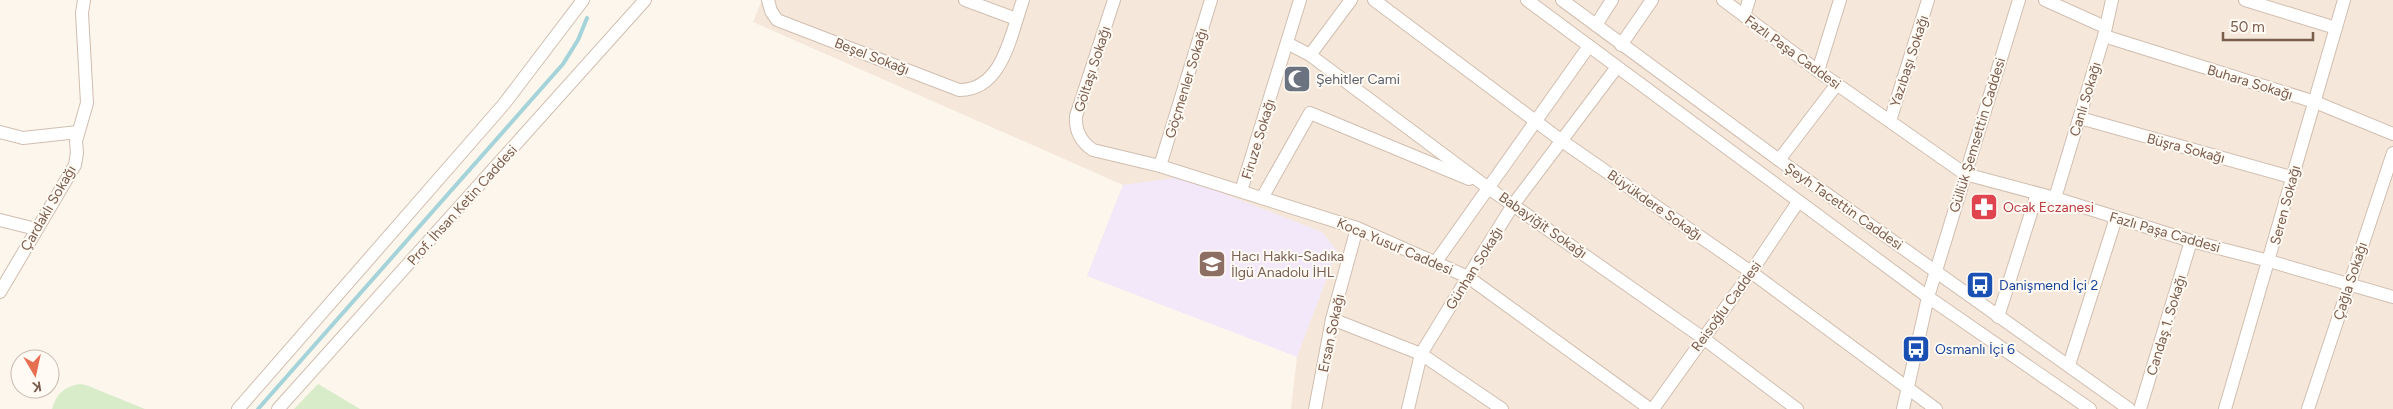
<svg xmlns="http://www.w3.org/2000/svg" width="2393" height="409" font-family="Figtree,sans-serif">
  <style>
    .residential { fill: #f5e8da }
    .education { fill: #f3e8fa }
    .green { fill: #d8ecc9 }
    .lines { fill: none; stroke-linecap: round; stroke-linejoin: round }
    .stream { stroke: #a5d3da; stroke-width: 4 }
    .minor-casing { stroke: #d1beb0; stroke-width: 14 }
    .minor { stroke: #fff; stroke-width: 12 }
    .labels { text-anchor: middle; stroke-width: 4; stroke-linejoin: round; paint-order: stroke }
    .street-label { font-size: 14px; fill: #7a5c4d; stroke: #fffaf3 }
    .worship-label { font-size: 14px; fill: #5b616d; stroke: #fffaf3; text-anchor: start }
    .health-label { font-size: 14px; fill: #be3a42; stroke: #fffaf3; text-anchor: start }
    .education-label { font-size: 14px; fill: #785e54; stroke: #fffaf3; text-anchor: start }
    .transit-label { font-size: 14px; fill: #164399; stroke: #fffaf3; text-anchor: start }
  </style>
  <rect width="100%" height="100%" fill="#fdf6ec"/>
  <polygon class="residential" points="762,0 2393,0 2393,409 1291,409 1297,356 1087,276 1123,185 753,22"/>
  <polygon class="education" points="1181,177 1322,232 1337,251 1297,357 1087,276 1123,185"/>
  <g class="green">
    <path d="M80 384 86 385 145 409H52C56 394 65 386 80 384Z"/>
    <polygon points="318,384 360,409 294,409"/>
  </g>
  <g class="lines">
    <polyline class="stream" points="258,409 563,64 578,40 587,18"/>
    <g class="minor-casing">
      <g id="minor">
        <path d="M768 0 771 11 777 20 959 90C1003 91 1011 33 1023 0"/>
        <polyline points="965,0 1016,19"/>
        <path d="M1114 0 1076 116C1075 131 1081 142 1093 150L1160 166 1357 228 1468 277 1650 409"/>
        <polyline points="1374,0 1562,141 1751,272 1936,409"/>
        <polyline points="1527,0 1928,297 2090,409"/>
        <polyline points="1562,0 1779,160 2129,409"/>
        <polyline points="1723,0 1818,71 1965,174 2055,198 2191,241 2269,261 2393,297"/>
        <polyline points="2045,0 2105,27"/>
        <polyline points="2245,0 2336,28"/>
        <polyline points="1744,16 1749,0"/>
        <polyline points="1596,25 1612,0"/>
        <polyline points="2104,36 2315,102 2393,134"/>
        <polyline points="1287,43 1310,55 1487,187 1703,338 1797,409"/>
        <polyline points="1621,45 1652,0"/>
        <polyline points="1310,55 1351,0"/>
        <polyline points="1818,71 1840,0"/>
        <polyline points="2080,118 2291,177"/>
        <polyline points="1890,121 1928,0"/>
        <polyline points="0,132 23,138 78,132"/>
        <polyline points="1779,160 1837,84"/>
        <polyline points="1160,166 1211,0"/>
        <polyline points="1241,191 1300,0"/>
        <polyline points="1262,198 1310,113 1469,179"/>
        <polyline points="2055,198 2104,36 2112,0"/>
        <polyline points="0,220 36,229"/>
        <polyline points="1435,263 1589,46"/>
        <polyline points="0,292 75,165 77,153 76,141 87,103 82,13 84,0"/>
        <polyline points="1998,317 2037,194"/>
        <polyline points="1332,319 1421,354 1502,409"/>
        <polyline points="2069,365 2116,218"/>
        <polyline points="238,409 504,104 583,0"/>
        <polyline points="278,409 645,0"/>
        <polyline points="1315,409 1332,319 1357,228"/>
        <polyline points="1408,409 1421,354 1468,277 1513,205 1617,67"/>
        <polyline points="1653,409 1751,272 1798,202"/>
        <polyline points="1903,409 1928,297 2019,0"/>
        <polyline points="2140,409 2191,241"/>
        <polyline points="2225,409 2344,0"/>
        <polyline points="2308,409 2393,153"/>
      </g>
    </g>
    <use href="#minor" class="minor"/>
  </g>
  <defs>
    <g id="mosque-square" transform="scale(1.4375)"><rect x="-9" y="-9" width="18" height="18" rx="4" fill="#6b7280" stroke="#fffaf3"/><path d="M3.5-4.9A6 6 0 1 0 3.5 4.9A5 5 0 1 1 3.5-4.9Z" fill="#fff"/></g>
    <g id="pharmacy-square" transform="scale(1.4375)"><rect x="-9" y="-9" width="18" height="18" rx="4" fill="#e0444e" stroke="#fffaf3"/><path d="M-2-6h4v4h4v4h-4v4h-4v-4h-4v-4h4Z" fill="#fff"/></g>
    <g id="school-square" transform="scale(1.4375)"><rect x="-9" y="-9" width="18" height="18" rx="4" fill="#8d6e63" stroke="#fffaf3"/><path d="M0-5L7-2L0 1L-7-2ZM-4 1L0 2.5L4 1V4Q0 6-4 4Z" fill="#fff"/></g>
    <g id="bus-square" transform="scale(1.4375)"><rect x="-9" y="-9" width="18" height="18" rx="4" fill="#1a4fb4" stroke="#fffaf3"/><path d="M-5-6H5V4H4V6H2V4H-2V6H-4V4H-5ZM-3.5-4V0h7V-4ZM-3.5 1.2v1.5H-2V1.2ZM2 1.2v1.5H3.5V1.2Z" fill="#fff"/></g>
  </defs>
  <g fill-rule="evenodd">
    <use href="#mosque-square" x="1297" y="79"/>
    <use href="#pharmacy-square" x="1984" y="207"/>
    <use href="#school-square" x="1212" y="264"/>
    <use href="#bus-square" x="1980" y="285"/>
    <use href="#bus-square" x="1916" y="349"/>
  </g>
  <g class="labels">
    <g class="street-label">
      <text transform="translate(1793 52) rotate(36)" y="5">Fazlı Paşa Caddesi</text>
      <text transform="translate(872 56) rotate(21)" y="5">Beşel Sokağı</text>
      <text transform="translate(1909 61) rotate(-72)" y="5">Yazıbaşı Sokağı</text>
      <text transform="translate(1092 69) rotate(-72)" y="5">Göltaşı Sokağı</text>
      <text transform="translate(2250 82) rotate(17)" y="5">Buhara Sokağı</text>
      <text transform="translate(1186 83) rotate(-73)" y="5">Göçmenler Sokağı</text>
      <text transform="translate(2085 99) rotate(-73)" y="5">Canlı Sokağı</text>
      <text transform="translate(1977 135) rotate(-73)" y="5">Güllük Şemsettin Caddesi</text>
      <text transform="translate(1258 139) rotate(-73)" y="5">Firuze Sokağı</text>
      <text transform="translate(2186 148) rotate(15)" y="5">Büşra Sokağı</text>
      <text transform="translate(462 205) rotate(-48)" y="5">Prof. İhsan Ketin Caddesi</text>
      <text transform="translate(1655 205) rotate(35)" y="5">Büyükdere Sokağı</text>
      <text transform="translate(2285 205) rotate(-75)" y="5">Seren Sokağı</text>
      <text transform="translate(1844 206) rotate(35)" y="5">Şeyh Tacettin Caddesi</text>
      <text transform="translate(48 208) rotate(-60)" y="5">Çardaklı Sokağı</text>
      <text transform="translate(1543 225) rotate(35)" y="5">Babayiğit Sokağı</text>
      <text transform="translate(2165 232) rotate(16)" y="5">Fazlı Paşa Caddesi</text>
      <text transform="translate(1395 246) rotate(23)" y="5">Koca Yusuf Caddesi</text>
      <text transform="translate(1474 268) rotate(-58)" y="5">Günhan Sokağı</text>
      <text transform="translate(2350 281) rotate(-72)" y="5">Çağla Sokağı</text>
      <text transform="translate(1726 306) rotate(-54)" y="5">Reisoğlu Caddesi</text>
      <text transform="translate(2166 325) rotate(-73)" y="5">Candaş 1. Sokağı</text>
      <text transform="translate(1331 333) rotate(-78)" y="5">Ersan Sokağı</text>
    </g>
    <g class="worship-label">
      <text x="1316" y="84">Şehitler Cami</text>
    </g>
    <g class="health-label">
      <text x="2003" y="212">Ocak Eczanesi</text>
    </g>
    <g class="education-label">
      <text x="1231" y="261">Hacı Hakkı-Sadıka<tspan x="1231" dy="16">İlgü Anadolu İHL</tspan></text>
    </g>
    <g class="transit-label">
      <text x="1999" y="290">Danişmend İçi 2</text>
      <text x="1935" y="354">Osmanlı İçi 6</text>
    </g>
  </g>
  <g transform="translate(35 374) rotate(171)"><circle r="24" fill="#fffaf3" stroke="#cabbb1"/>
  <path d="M0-4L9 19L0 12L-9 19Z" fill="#e76f51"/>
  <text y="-8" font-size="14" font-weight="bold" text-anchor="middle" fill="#7a5c4d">K</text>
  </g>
  <path d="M2223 32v8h90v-8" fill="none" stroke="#7a5c4d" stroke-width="2.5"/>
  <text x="2230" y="32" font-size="15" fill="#7a5c4d" stroke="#fffaf3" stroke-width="4" paint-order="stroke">50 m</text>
</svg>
